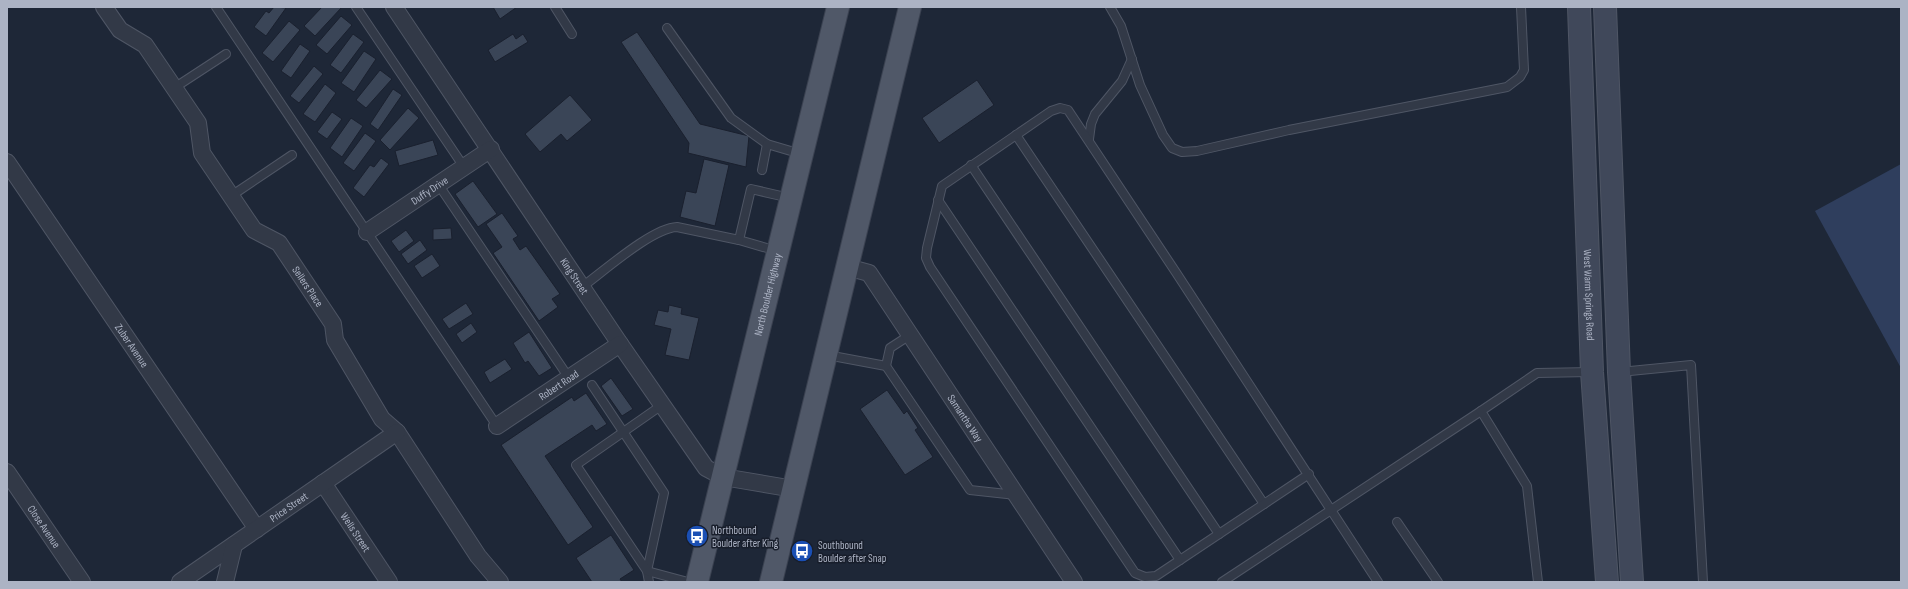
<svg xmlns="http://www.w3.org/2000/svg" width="1908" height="589" font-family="'Sofia Sans Condensed',sans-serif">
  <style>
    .water { fill: #2f3e5d }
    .building { fill: #3a4557; stroke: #1a202e }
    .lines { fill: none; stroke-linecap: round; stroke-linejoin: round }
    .service-casing { stroke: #4f5665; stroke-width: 10 }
    .minor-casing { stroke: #4f5665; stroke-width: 18 }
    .secondary-casing { stroke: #4f5665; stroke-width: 24 }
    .primary-casing { stroke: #3b4251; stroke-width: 24 }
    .service { stroke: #323947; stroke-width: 8 }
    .minor { stroke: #323947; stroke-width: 16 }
    .secondary { stroke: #40485a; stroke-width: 22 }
    .primary { stroke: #505868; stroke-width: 22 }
    .labels { text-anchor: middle; stroke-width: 3; stroke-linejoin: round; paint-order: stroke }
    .street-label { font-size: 11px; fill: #acb3c4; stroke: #181e2b }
    .poi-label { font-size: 11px; fill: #acb3c4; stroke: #181e2b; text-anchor: start }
  </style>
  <rect width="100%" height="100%" fill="#1e2737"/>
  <polygon class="water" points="1901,164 1901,368 1815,211"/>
  <g class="building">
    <polygon points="274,7 286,8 266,36 254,27 266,11 269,13"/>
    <polygon points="322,7 342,7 315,36 304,26"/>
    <polygon points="493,7 517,7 500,19"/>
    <polygon points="341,16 352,25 327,54 316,45"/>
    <polygon points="289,21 300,30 273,62 262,53"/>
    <polygon points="637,32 700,124 749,136 746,167 688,153 689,143 621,42"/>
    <polygon points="353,34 364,42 341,73 330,65"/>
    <polygon points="513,34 516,39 523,34 528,42 495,62 488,50"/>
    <polygon points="300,44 310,51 291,78 281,71"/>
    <polygon points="364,51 376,59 354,92 341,83"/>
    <polygon points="314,66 323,74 299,103 290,96"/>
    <polygon points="380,70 392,79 366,108 356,100"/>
    <polygon points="977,80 994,105 939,143 922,118"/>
    <polygon points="325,84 336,93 315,122 303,114"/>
    <polygon points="393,89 402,95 378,130 370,124"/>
    <polygon points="570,95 592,120 567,141 561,134 540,152 525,134"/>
    <polygon points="408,108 419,118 390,150 380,140"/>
    <polygon points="332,112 342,119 327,139 317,132"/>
    <polygon points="351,118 363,126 342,157 330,148"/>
    <polygon points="365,133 376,141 354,171 343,163"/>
    <polygon points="433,140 438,155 399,166 395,151"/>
    <polygon points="381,158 389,164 364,197 353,188 370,165 374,167"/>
    <polygon points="704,159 729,165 715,226 680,217 686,191 696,193"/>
    <polygon points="473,181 497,214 478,227 455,194"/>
    <polygon points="502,213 518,236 513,239 520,250 526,246 560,294 552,299 558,307 539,321 493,253 502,247 486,224"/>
    <polygon points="451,228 452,239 433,240 433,229"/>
    <polygon points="406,230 414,241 399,252 391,241"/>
    <polygon points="420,240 427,250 408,264 401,254"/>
    <polygon points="432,254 440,266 422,278 414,266"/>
    <polygon points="466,303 473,314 449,329 442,319"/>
    <polygon points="669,305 682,308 681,314 699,318 689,360 665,355 671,329 654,325 658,310 668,312"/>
    <polygon points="471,323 477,332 462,343 456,334"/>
    <polygon points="529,332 552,368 539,376 528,361 525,363 513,343"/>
    <polygon points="505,359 512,369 490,383 484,372"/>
    <polygon points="611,378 633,409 622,416 601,386"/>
    <polygon points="887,390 904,414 907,411 918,428 915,430 933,457 905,475 860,409"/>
    <polygon points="586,393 607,424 596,431 592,425 545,456 593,527 568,545 501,445 572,397 574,401"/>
    <polygon points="611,535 634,570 620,579 622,582 592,582 576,558"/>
  </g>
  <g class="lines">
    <g class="service-casing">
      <g id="service">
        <polyline points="216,7 497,426"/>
        <polyline points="356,7 464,167"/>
        <polyline points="555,7 572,34"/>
        <polyline points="1110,7 1121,26 1140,85 1163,135 1172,148 1182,152 1197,151 1289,130 1507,87 1520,77 1524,70 1521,7"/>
        <polyline points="667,28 731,118 767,144"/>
        <polyline points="174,88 226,54"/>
        <polyline points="1016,135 1264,504"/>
        <polyline points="1089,139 1091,124 1095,114 1122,81 1132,59"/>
        <polyline points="971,165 1219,534"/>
        <polyline points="762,170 767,144 801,154"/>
        <polyline points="438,184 569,378"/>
        <polyline points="231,196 292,155"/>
        <polyline points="938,200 1180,560"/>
        <polyline points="777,251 739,240 751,189 790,198"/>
        <path d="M582 287C604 271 652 228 677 227L739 240"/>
        <polyline points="827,355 886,366 970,490 1016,495"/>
        <polyline points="886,366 890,348 910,335"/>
        <polyline points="1620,372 1691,365 1703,582"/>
        <polyline points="592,385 664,493 647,571 649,582"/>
        <polyline points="662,405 576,465 647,571 688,582"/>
        <polyline points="1309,474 1156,576 1145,577 1135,573 930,267 926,258 927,248 942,186 1051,111 1060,108 1068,110 1177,274 1378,582"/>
        <polyline points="1397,522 1438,582"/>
        <polyline points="1222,582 1481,411"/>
        <polyline points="1538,582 1527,486 1481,411 1537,373 1591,372"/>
      </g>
    </g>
    <g class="minor-casing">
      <g id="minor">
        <path id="s1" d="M104 7 120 30 145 45 198 123 202 153 254 230 279 243 333 324 335 340 382 419 397 432 478 556 500 582"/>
        <path id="s2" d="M394 7 620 344 706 468 723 477 794 489"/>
        <path id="s3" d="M7 162 257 529"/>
        <path id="s4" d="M367 232 491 149"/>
        <path id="s5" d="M847 267 869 273 1074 582"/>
        <path id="s6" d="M497 426 620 344"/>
        <path id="s7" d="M7 472 82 582"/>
        <path id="s8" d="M323 483 389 582"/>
        <path id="s9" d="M180 582 397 432"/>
        <polyline points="225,582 234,545"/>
      </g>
    </g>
    <g class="secondary-casing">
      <g id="secondary">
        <path id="s10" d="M1579 7 1592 372 1607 582"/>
        <polyline points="1605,7 1619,372 1632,582"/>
      </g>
    </g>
    <g class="primary-casing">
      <g id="primary">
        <path id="s11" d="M697 582 838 7"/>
        <polyline points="771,582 910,7"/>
      </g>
    </g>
    <use href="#service" class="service"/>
    <use href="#minor" class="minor"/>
    <use href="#secondary" class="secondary"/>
    <use href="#primary" class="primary"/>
  </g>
  <defs>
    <g id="bus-disc" transform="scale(1.15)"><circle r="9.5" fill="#1a4fb4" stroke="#181e2b"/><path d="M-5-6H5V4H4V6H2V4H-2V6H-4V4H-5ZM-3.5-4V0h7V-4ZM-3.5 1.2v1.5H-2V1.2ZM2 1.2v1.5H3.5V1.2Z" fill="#fff"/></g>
  </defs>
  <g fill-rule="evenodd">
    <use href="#bus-disc" x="697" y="536"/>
    <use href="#bus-disc" x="802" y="551"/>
  </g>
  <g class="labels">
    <g class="street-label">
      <text dy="4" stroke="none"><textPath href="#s4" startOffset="75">Duffy Drive</textPath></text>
      <text dy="4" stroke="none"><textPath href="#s2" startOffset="324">King Street</textPath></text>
      <text dy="4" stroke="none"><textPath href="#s1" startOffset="355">Sellers Place</textPath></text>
      <text dy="4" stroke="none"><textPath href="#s11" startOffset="296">North Boulder Highway</textPath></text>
      <text dy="4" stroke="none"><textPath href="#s10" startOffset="288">West Warm Springs Road</textPath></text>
      <text dy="4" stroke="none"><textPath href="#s3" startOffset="222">Zuber Avenue</textPath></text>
      <text dy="4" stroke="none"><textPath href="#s6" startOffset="74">Robert Road</textPath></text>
      <text dy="4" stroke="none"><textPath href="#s5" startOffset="197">Samantha Way</textPath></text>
      <text dy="4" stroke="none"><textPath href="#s9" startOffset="132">Price Street</textPath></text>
      <text dy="4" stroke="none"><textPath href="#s7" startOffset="66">Close Avenue</textPath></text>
      <text dy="4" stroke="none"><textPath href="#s8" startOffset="59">Wells Street</textPath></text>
    </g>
    <g class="poi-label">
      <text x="712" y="534">Northbound<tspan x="712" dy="13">Boulder after King</tspan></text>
      <text x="818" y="549">Southbound<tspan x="818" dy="13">Boulder after Snap</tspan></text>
    </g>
  </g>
  <rect width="1908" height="589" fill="none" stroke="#acb3c4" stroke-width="16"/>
</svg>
